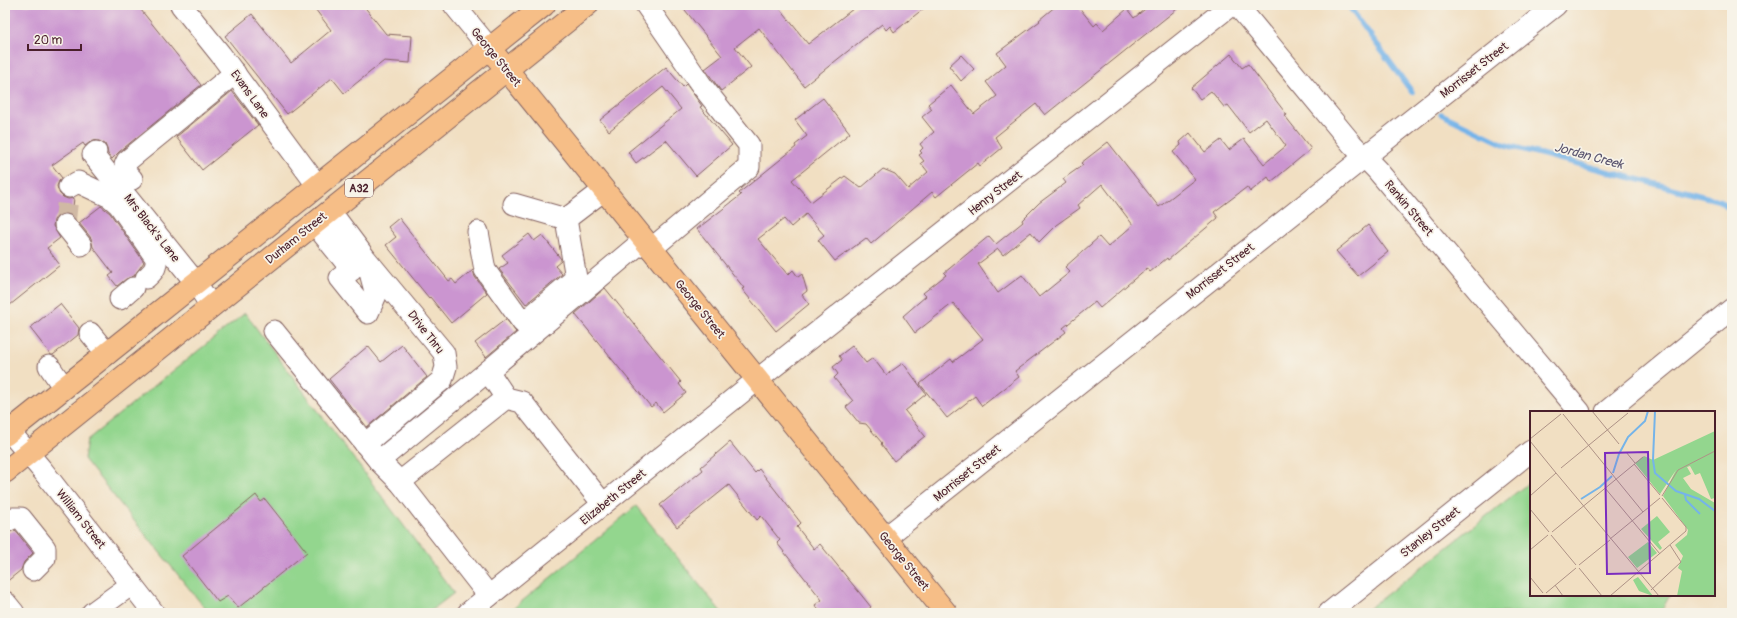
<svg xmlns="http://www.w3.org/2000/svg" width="1737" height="618" font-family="Pangolin,sans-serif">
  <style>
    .green { fill: #93d68e; stroke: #6e7a5c }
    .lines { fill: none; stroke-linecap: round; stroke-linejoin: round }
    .stream { stroke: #75b4e9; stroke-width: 5.5 }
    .building { fill: #cb95d0; fill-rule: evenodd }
    .minor-tunnel { stroke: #d0b9a4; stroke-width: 21; stroke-dasharray: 21 10; stroke-linecap: butt }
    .minor-casing { stroke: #846260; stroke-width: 23 }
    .major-casing { stroke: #846260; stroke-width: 24 }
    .highway-casing { stroke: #846260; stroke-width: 24 }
    .minor { stroke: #fff; stroke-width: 21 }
    .major { stroke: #f6be87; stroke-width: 22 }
    .highway { stroke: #f6be87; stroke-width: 22 }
    .labels { text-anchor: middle; stroke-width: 3.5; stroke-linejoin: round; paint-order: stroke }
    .shield { fill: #f7f3e8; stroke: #7e5f64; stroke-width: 1 }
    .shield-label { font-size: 11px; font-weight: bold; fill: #4a1f2b }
    .street-label { font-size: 12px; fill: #4a1f2b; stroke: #f7f3e8 }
    .water-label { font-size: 13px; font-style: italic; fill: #59536e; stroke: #f7f3e8 }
    .inset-river { fill: none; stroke: #75b4e9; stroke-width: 2 }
    .inset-road { fill: none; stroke: #ae9286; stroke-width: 1 }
    .view { fill: #7b2cbf; fill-opacity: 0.15; stroke: #7b2cbf; stroke-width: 2 }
    .inset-edge { fill: none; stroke: #4a1f2b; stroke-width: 2 }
  </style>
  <rect width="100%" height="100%" fill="#f7f3e8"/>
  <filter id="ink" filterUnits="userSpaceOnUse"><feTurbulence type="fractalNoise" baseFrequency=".025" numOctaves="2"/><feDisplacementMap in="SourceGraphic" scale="8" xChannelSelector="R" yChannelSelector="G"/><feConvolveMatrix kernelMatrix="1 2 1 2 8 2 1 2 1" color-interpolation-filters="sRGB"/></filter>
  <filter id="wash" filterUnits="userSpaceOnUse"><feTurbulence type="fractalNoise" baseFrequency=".012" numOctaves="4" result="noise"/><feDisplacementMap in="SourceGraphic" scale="16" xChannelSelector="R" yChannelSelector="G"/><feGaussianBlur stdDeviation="0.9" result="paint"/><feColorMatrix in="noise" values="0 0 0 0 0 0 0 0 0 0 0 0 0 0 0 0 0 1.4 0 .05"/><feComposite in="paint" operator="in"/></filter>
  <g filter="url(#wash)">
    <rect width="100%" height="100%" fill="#f1dfc2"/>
    <g class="green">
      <polygon points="245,313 454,593 428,613 209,613 84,459 87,440"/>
      <polygon points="1531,481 1531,595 1670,595 1660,613 1363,613"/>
      <polygon points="636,506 722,613 508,613"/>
    </g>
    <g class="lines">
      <g class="stream">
        <polyline points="1348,5 1412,92"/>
        <polyline points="1441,114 1506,145 1721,201 1732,211"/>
      </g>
    </g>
    <g id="blocks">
      <g class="building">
        <polygon points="5,5 137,5 201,85 119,152 112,159 108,154 107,149 105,144 99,141 93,140 85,146 83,143 52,165 62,178 59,181 57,186 59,193 63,197 68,199 74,198 72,216 64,213 57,216 54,220 53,226 60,238 47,248 60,265 5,309"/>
        <polygon points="312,5 363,5 386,34 412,36 410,63 384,61 344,93 332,78 287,114 225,36 252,14 291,63 331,30"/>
        <polygon points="681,5 777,5 808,44 858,5 928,5 894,32 890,26 886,30 882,24 804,86 759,28 735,47 751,67 721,91 705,69 722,56"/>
        <polygon points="1057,5 1077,5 1094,26 1097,23 1103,30 1127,9 1134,18 1150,5 1182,5 1045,115 1036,104 995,137 1002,148 980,166 978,163 936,197 932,192 871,244 866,238 835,261 818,240 824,235 806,214 791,227 784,219 758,239 788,275 793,270 798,277 802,274 807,291 802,295 809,304 776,331 742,289 744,288 697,229 741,195 739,193 796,147 795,145 807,136 795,120 823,98 850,133 792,180 811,202 845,176 861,188 883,169 895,174 908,189 928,172 921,163 924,161 919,155 922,153 920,151 923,148 920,144 934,132 922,117 932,109 928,104 951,85 974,114 997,96 986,82 1006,65 997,53 1040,21 1039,20"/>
        <path d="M1231 54 1242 68 1248 64 1287 115 1285 116 1311 149 1271 182 1268 177 1250 192 1247 187 1214 212 1218 218 1168 260 1167 258 1150 272 1147 268 1100 308 1095 302 1063 328 1066 332 1015 371 1019 377 982 406 975 396 947 418 920 384 951 359 953 362 983 339 953 303 915 333 903 316 926 296 923 293 946 275 944 273 989 236 996 244 1023 222 1022 220 1039 203 1066 183 1063 179 1083 165 1081 163 1108 142 1159 207 1195 179 1173 152 1181 145 1180 142 1190 133 1205 152 1221 140 1229 150 1244 139 1264 164 1286 146 1266 119 1249 132 1228 105 1224 107 1211 91 1200 99 1191 88ZM1102 184 1133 225 1108 247 1099 237 1065 267 1070 272 1039 297 1022 275 998 293 978 264 998 249 1003 255 1031 232 1039 242 1056 225 1080 208 1078 205Z"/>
        <polygon points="961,55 974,69 961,81 949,66"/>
        <polygon points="666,67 683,87 686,84 702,106 700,107 732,145 696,176 666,140 636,163 628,152 681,109 663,87 609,131 600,120"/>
        <polygon points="232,91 258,125 202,170 176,137"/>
        <polygon points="101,206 110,213 144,262 134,276 126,279 117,286 109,276 113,273 93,247 91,238 79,223"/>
        <polygon points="399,218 449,281 452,279 456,284 473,270 475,277 487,293 451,323 430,297 429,298 386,245 396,237 388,227"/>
        <polygon points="1368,225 1388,252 1358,276 1336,251"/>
        <polygon points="529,234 534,241 542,235 561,259 561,261 555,266 562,274 526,304 499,269 508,263 502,255"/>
        <polygon points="605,288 681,382 679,384 686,393 663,412 656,403 651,407 575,314"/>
        <polygon points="60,304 79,328 78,335 53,355 51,355 30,328"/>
        <polygon points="506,319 516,332 486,357 475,343"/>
        <polygon points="402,345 427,377 367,427 329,379 368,346 381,362"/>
        <polygon points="852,346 866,363 873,358 886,375 903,363 926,394 905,411 925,436 894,461 881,444 882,443 866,424 859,423 846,407 853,401 834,378 838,374 833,367 842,360 839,356"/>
        <polygon points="730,442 755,473 759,469 801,523 797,527 814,549 820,544 871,607 864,613 821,613 815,605 822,600 777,543 780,540 761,516 757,520 729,485 677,527 660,505 703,470 701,467"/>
        <polygon points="256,495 261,502 265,499 307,552 238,608 228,596 218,602 182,556"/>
        <polygon points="15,530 33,553 24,562 21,570 5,583 5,534"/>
      </g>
    </g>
  </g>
  <g filter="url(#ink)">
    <use href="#blocks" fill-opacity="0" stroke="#846260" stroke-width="1"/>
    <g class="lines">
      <polyline class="minor-tunnel" points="65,225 69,187"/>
      <g class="minor-casing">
        <g id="minor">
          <polyline points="181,5 221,55 317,185"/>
          <polyline points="454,5 490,49"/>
          <polyline points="646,5 702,86 749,145 749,167 651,249"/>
          <polyline points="1237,5 1352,144 1377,170 1580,412"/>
          <polyline points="96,152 93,155 196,283 211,306"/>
          <polyline points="132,179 126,173 125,165 127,161 235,73"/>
          <path d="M69 187 78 182 110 197 119 205 156 258C157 268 153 272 146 278"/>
          <polyline points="514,204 566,219 604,190"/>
          <polyline points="330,211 366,259 444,353 446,367 442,380 365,444"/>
          <polyline points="314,223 352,270 340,278 368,313 376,295 368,265"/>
          <polyline points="65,225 81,245"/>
          <polyline points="478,232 485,270 523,323 576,278 566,219"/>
          <polyline points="120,299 133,288"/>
          <polyline points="274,331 379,461 400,482 489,596"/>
          <polyline points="90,333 107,354"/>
          <polyline points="49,366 64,388"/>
          <polyline points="488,371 644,240"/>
          <polyline points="1606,412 1732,309"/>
          <polyline points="5,426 43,471 154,613"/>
          <polyline points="379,461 488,371 506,398 522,402 603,504"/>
          <polyline points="400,482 506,398"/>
          <polyline points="5,522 13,518 21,518 45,548 45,558 33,570"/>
          <polyline points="885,538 1556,5"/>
          <polyline points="5,602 14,613"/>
          <polyline points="92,613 132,584"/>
          <polyline points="468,613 757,380 1231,5"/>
          <polyline points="1329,613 1531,451"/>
        </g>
      </g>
      <g class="major-casing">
        <polyline id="major" points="490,49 946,613"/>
      </g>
      <g class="highway-casing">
        <g id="highway">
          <polyline points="5,435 544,5"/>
          <polyline points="5,472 587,5"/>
        </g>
      </g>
      <use href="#minor" class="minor"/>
      <use href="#major" class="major"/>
      <use href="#highway" class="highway"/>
    </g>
  </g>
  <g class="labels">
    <rect class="shield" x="345" y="179" width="28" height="18" rx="3"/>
    <g class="shield-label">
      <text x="359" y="192">A32</text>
    </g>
    <g class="street-label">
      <text transform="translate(496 57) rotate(51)" y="4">George Street</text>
      <text transform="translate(1474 70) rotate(-38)" y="4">Morrisset Street</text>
      <text transform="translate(250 94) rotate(54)" y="4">Evans Lane</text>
      <text transform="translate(995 193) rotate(-38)" y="4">Henry Street</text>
      <text transform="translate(1409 208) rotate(50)" y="4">Rankin Street</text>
      <text transform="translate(152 228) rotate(52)" y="4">Mrs Black's Lane</text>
      <text transform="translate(296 238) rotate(-39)" y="4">Durham Street</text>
      <text transform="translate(1220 271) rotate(-38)" y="4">Morrisset Street</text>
      <text transform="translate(700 309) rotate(51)" y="4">George Street</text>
      <text transform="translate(426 332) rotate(52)" y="4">Drive Thru</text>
      <text transform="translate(967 473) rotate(-39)" y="4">Morrisset Street</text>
      <text transform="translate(613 497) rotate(-39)" y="4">Elizabeth Street</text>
      <text transform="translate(81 519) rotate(52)" y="4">William Street</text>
      <text transform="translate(1430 532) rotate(-39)" y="4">Stanley Street</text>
      <text transform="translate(904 561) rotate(51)" y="4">George Street</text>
    </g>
    <g class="water-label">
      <text transform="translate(1589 155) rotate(15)" y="5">Jordan Creek</text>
    </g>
  </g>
  <g transform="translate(1530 411)">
    <rect width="185" height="185" fill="#f1dfc2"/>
    <path d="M185 20V87L181 88 170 62 165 64 160 55 157 56 161 63 153 67 161 78 185 92V185H147L152 160 148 157 153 145 145 134 157 124 158 119 133 85 146 59 130 83 105 52 114 45 123 49ZM127 105 140 121 128 131 132 137 130 139 111 118ZM118 131 127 142 107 157 98 146ZM108 166 123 185 109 180 103 169Z" fill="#93d68e"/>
    <path class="inset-river" d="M125 0 123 49 125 62 146 80 169 88 185 100M83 62 89 43 98 26 115 10 118 0M155 84 156 89 170 103M51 88 70 76 82 65"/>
    <path class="inset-road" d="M62 0 89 33M33 3 113 101M0 28 31 3M0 30 26 62M96 41 105 52M104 53 130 84M31 57 98 2M26 62 129 185M75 77 130 143M0 85 26 62M132 85 148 59 185 40M0 98 19 121M22 121 113 46M21 124 46 154M80 128 130 87M0 139 18 124M49 154 80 129M49 157 72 185M0 166 13 182M25 174 33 185M121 179 151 151 140 134M16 182 46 157M80 185 156 120V116L132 87"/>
    <path class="view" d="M118 41 120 162 77 163 75 42Z"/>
    <rect width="185" height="185" class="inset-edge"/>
  </g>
  <rect width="1737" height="618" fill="none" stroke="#f7f3e8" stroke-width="20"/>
  <path d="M28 44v6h53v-6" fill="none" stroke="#4a1f2b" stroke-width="2"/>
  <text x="34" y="44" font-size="12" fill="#4a1f2b" stroke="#f7f3e8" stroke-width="3" paint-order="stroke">20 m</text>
</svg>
